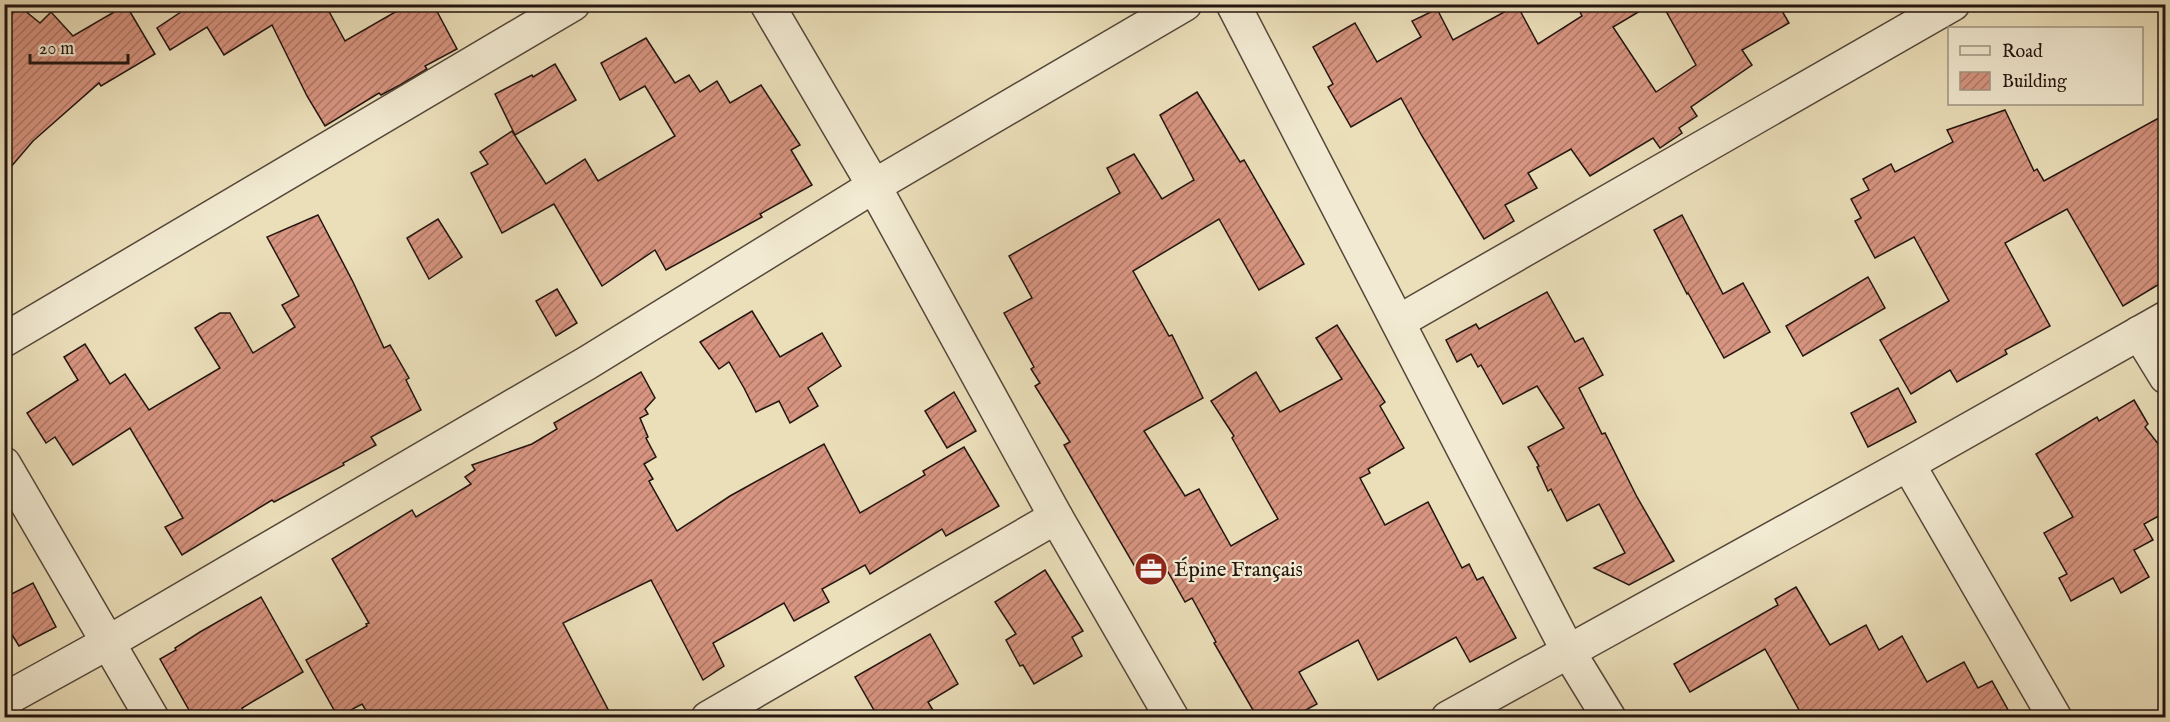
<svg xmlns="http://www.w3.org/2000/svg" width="2170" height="722" font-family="'IM FELL English',serif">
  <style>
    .building { fill: url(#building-hatch); stroke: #231510; stroke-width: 1.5 }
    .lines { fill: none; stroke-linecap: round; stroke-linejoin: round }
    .minor-casing { stroke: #55483a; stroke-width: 36 }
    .minor { stroke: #f2ead2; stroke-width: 33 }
    .labels { text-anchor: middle; stroke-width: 4.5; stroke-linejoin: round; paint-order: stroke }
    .poi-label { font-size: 21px; fill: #231510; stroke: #f2ead2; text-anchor: start }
  </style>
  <defs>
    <pattern id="building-hatch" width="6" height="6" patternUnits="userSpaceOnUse" patternTransform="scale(1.5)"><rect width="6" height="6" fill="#d79480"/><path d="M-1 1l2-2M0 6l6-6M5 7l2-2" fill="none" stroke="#ae7867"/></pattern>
  </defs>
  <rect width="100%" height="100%" fill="#ebdfba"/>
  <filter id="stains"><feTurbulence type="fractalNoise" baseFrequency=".00333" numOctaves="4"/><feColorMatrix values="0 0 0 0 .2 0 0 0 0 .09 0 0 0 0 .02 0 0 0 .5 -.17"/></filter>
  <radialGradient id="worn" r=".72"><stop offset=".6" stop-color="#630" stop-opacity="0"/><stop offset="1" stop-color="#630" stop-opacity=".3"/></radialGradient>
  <g class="building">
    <polygon points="193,4 325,4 345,41 409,4 433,4 457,49 425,66 427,69 400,85 381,95 379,93 325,126 307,96 272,25 224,55 207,27 170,50 157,28"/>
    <polygon points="1576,4 1652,4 1613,27 1656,92 1696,65 1662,4 1778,4 1789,23 1742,50 1752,65 1691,107 1697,116 1679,128 1682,133 1660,148 1653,138 1590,176 1571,149 1528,173 1537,188 1505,205 1514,221 1484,239 1422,136 1401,98 1351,127 1328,87 1333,84 1313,47 1355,23 1377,62 1421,37 1412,21 1437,9 1453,40 1517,5 1538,44 1582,16"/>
    <polygon points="126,5 155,54 101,86 99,83 33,141 4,175 4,22 19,6 40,23 51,12 73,36"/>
    <polygon points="646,38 675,83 689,75 700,92 717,81 730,103 761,85 800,145 791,150 812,185 760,214 762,217 666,270 655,250 602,286 554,204 502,233 471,173 488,164 480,152 512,131 546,184 585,159 598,181 675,136 645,86 620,100 601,63"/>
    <polygon points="555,64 576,100 515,135 495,94 532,75 533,77"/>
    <polygon points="1197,92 1240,162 1244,160 1304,264 1259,290 1219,219 1133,271 1169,336 1172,335 1203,398 1144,431 1185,496 1199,489 1231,546 1278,519 1232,438 1234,436 1211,401 1256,372 1280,412 1342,379 1316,338 1337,325 1385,402 1380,406 1404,448 1368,469 1370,473 1360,478 1385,525 1428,502 1462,568 1469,564 1477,580 1483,577 1516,638 1470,662 1456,637 1378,680 1358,640 1299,672 1317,704 1293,717 1257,717 1214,643 1216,642 1192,598 1185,602 1168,572 1145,584 1064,445 1070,442 1035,386 1040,383 1031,369 1034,367 1004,313 1032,298 1009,256 1120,193 1107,168 1134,154 1162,199 1194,180 1160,115"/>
    <polygon points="2005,110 2034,171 2037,169 2044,181 2166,114 2166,280 2123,306 2067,209 2005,243 2050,326 2005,350 2007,354 1957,382 1950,370 1911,394 1880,340 1949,301 1914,237 1875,258 1855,221 1861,218 1851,199 1869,190 1863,179 1891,164 1895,172 1953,142 1947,130"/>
    <polygon points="318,215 353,282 384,348 390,345 409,378 406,380 421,410 371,437 376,445 343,463 344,465 274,502 272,500 182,555 165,527 183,518 130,428 73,465 55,437 46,443 27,413 78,380 64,357 85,344 110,384 125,374 149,410 220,368 195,328 220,313 230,313 253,353 295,327 282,305 299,296 267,237"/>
    <polygon points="1682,215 1723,294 1743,283 1770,332 1724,358 1688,293 1687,294 1654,230"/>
    <polygon points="438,219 462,257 429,279 407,238"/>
    <polygon points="1868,277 1885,308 1803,356 1786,326"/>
    <polygon points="557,289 577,323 556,336 536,301"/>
    <polygon points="1547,292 1575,342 1583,338 1603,375 1579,388 1602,434 1605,433 1637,497 1674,561 1629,585 1594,568 1625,553 1599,504 1567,521 1551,489 1548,491 1537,467 1539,466 1528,447 1564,428 1537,386 1503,404 1481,365 1478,367 1471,354 1457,362 1446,340 1476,324 1479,329"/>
    <polygon points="752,311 780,357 822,333 841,366 808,388 818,406 790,423 779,401 756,412 744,388 729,362 719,369 700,342"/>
    <polygon points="641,372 655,398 645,409 648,414 640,418 648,437 646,438 656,457 644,464 653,479 649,481 677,531 730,496 824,444 860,513 925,475 923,471 964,447 999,506 946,536 942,529 870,574 865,565 822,589 829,602 794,621 784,603 713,643 724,666 703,680 651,580 563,623 612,717 370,717 362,704 338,717 306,660 367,626 366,624 369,623 332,559 412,510 416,517 471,484 465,477 475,470 472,465 532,444 557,429 554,423"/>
    <polygon points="1898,388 1916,422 1868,447 1851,413"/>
    <polygon points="954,392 976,431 947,448 925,411"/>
    <polygon points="2134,400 2148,424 2145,427 2166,454 2166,512 2144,524 2153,540 2134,550 2149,577 2121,593 2113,578 2071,601 2059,578 2067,574 2044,533 2073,517 2036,454 2097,417 2099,421"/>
    <polygon points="1045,570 1083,631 1072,637 1082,656 1034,684 1023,665 1020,666 1006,640 1016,634 995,602"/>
    <polygon points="33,583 56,627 19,646 4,622 4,598"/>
    <polygon points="1796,587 1830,645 1866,625 1879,650 1902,636 1927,682 1964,662 1978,688 1992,681 2012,717 1803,717 1765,649 1690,692 1674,664 1778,605 1775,599"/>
    <polygon points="261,597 303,672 242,708 247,717 193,717 160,659 176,650 175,648 200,632"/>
    <polygon points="930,634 958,684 928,702 937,717 878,717 855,677"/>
  </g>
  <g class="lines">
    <g class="minor-casing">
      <g id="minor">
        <polyline points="767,4 874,186 1056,517 1172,718"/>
        <polyline points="1233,4 1568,651 1609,718"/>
        <polyline points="1398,322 1953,4"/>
        <polyline points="2139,333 2166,377"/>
        <polyline points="4,340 573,4"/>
        <polyline points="4,464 152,718"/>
        <polyline points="1908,464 2055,718"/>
        <polyline points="4,700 109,642 587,363 874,186 1185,4"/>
        <polyline points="708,718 1056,517"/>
        <polyline points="1448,718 1908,464 2166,318"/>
      </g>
    </g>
    <use href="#minor" class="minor"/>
  </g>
  <defs>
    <g id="office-disc" transform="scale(1.725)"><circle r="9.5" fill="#8f2418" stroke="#f2ead2"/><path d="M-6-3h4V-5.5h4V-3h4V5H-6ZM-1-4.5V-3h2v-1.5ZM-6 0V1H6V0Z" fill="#fff"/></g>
  </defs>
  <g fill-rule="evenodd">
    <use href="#office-disc" x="1151" y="569"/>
  </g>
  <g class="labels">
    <g class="poi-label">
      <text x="1174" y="576">Épine Français</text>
    </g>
  </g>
  <rect width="2170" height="722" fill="none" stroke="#ebdfba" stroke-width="24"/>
  <rect x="6" y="6" width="2158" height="710" fill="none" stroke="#231510" stroke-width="3"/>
  <rect x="12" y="12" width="2146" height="698" fill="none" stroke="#231510" stroke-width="1.5"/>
  <rect x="1948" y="27" width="195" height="78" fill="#f2ead2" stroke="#9f9584" stroke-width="1.5"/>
  <rect x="1960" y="46" width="30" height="9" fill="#f2ead2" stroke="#9f9584" stroke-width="1.5"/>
  <text x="2002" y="57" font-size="18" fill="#231510">Road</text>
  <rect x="1960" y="72" width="30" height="18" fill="url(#building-hatch)" stroke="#9f9584" stroke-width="1.5"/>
  <text x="2002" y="87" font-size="18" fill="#231510">Building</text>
  <path d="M30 54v9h98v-9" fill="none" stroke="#231510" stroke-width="3"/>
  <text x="39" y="54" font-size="18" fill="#231510" stroke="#f2ead2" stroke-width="4.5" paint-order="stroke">20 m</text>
  <rect width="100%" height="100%" filter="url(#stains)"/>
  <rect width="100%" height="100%" fill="url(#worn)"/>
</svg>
